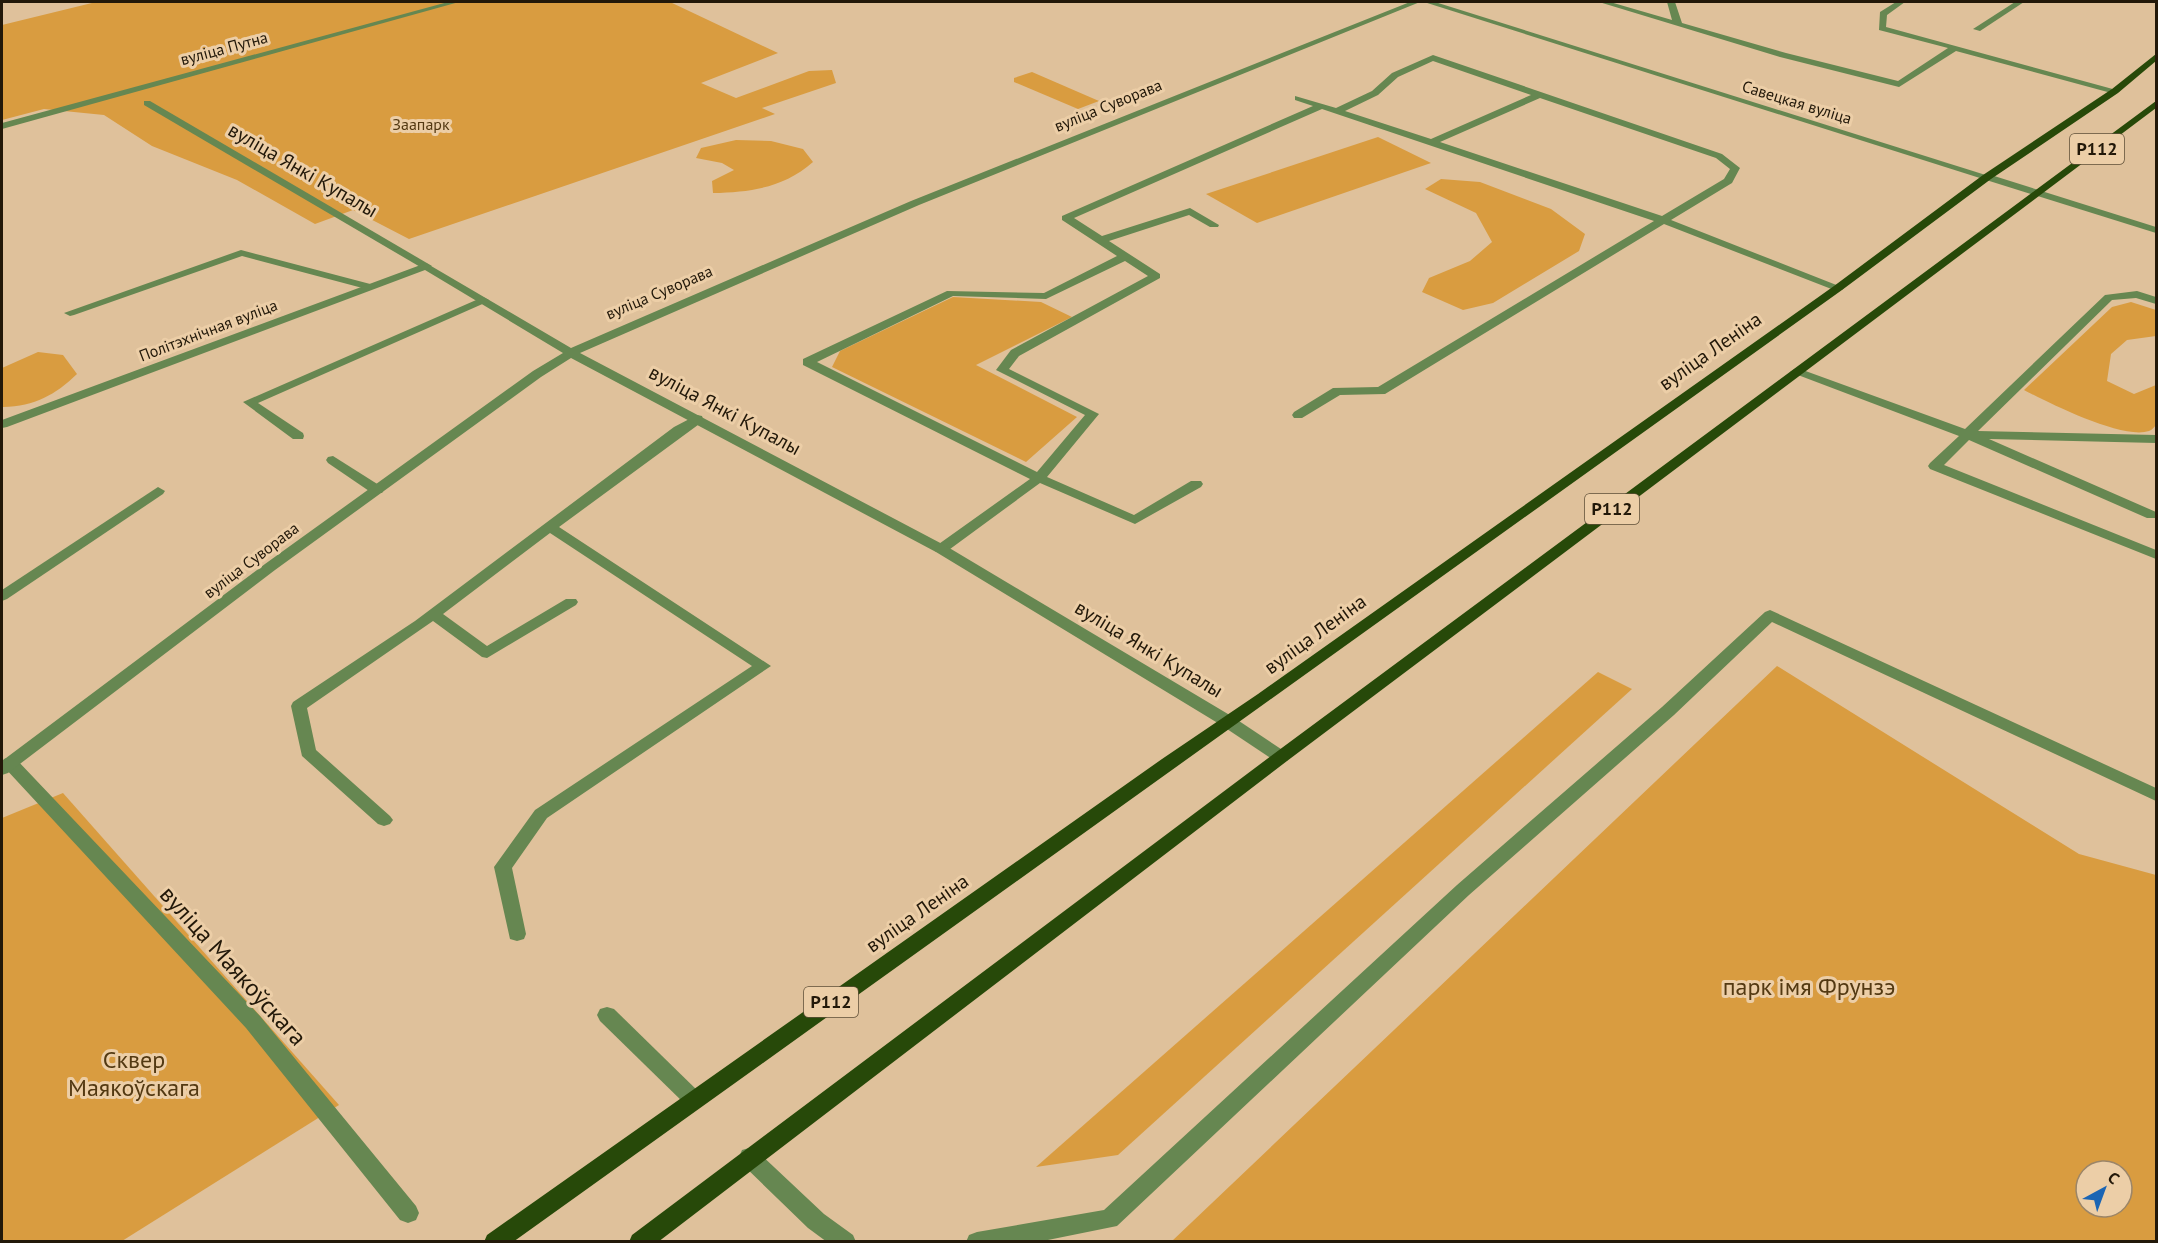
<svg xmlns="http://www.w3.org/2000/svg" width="2158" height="1243" font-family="'PT Sans',sans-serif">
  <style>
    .green { fill: #d99c40; fill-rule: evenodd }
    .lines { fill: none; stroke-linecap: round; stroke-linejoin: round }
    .service { fill: #668751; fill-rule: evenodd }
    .pedestrian { fill: #668751; fill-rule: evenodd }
    .minor { fill: #668751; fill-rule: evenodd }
    .tertiary { fill: #668751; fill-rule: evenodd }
    .primary { fill: #274909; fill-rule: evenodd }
    .labels { text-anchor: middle; stroke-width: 6; stroke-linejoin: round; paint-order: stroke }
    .far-street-label { font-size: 16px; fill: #221809; stroke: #eccea7 }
    .far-park-label { font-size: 16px; fill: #533912; stroke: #eccea7 }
    .shield { fill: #eccea7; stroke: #5f4f38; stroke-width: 1.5 }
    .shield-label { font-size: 18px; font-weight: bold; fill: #221809 }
    .street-label { font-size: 20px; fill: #221809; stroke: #eccea7 }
    .near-street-label { font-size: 24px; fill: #221809; stroke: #eccea7 }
    .near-park-label { font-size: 24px; fill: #533912; stroke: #eccea7 }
  </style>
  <rect width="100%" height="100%" fill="#dfc19b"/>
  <g class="green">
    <polygon points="96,2 670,2 778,53 701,83 736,98 809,71 832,70 836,83 762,108 775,114 409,239 353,210 315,224 237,180 152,146 104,115 44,109 2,120 2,25"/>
    <polygon points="1032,72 1099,101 1078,109 1014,82 1014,78"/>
    <polygon points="1378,137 1431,163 1257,223 1206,194"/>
    <path d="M736 140 771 141 803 149 813 162C783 188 751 192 713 193L712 181 734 170 722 163 696 158 701 148Z"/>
    <polygon points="1441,179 1480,182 1551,209 1585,234 1579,251 1493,303 1463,310 1422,292 1429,278 1470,261 1492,242 1476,213 1425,189"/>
    <polygon points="953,297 1041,302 1072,317 976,365 1077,417 1026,462 832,367 840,351"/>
    <path d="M2131 302 2156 310V336L2127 340 2111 354 2107 381 2134 394 2156 385V425C2154 427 2152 430 2149 431 2122 440 2049 403 2024 390L2112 307Z"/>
    <path d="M38 352 63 355 77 374C55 395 35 406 3 407L2 368Z"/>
    <path d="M1777 666 2079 854 2156 875V1241H1172ZM2086 1171H2122V1207H2086Z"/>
    <polygon points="1598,672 1632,689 1118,1155 1036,1167"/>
    <polygon points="63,793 339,1105 122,1241 2,1242 2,818"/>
  </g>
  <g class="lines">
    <g class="service">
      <polygon points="1599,2 1610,2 1672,20 1667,2 1675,2 1682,23 1786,53 1898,81 1948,48 1879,30 1880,12 1896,2 1905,2 1887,15 1886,27 2120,91 2115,94 1956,51 1899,87 1780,57"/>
      <polygon points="2015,2 2024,2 1980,31 1973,29"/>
      <path d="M1433 55 1722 154 1740 168 1732 183 1671 220 1844 288 1842 290H1834L1664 224 1385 394 1340 395 1302 418H1294L1292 415 1294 412 1333 388 1378 387 1654 221 1322 109 1074 218 1102 236 1190 208 1219 225 1218 227H1210L1189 215 1109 241 1160 274V278L1019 356 1009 369 1099 414 1047 477 1134 515 1191 481H1201L1203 484 1201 487 1135 524 1040 483 946 552H936L934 549 936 546 1030 479 803 365V359L947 291 1044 293 1117 256 1062 220V216L1313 106 1295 100V96L1336 108 1372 91 1392 73ZM1433 61 1531 95 1431 139 1345 111 1378 95 1398 77ZM1540 98 1716 158 1730 169 1724 179 1662 216 1440 142ZM1125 261 1148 276 1011 350 996 370 1085 415 1037 472 817 362 953 296 1046 299Z"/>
      <polygon points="241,250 374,285 376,287 370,290 242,256 74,315 70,316 64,313"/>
      <polygon points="2137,291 2156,297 2156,304 2136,298 2112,300 1978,431 2156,435 2156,443 1989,439 2156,512 2156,518 2147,518 1969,440 1944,465 2156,550 2156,559 1930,469 1928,466 1930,463 1959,436 1790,372 1796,368 1800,369 1965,429 2105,295"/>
      <polygon points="483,297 489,300 487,302 258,403 303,433 304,436 303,439 293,439 243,402"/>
      <polygon points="697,415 702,416 703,419 702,422 559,527 771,666 547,818 512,868 526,934 524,939 517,941 510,939 494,867 535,810 752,666 550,533 443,614 487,646 566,599 576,599 578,602 576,605 487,658 482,657 433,621 307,708 316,750 390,816 393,820 390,824 384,826 378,824 302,756 291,706 293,702 415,621 674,427"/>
      <polygon points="333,456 382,487 384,490 382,493 372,493 328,463 326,460 328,457"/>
      <polygon points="158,487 165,491 163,494 7,599 2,601 2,590"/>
      <polygon points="1770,610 2156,788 2156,801 1772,622 1674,715 1469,895 1117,1226 1038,1242 966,1242 969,1235 977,1232 1104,1210 1457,885 1662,707 1765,612"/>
      <polygon points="607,1007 614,1009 701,1094 704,1100 701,1106 694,1109 687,1106 600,1021 597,1015 600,1009"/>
      <polygon points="749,1148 756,1150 824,1214 853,1235 856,1242 827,1242 808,1228 742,1164 739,1157 742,1150"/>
    </g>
    <g class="pedestrian">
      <polygon points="448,2 459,2 2,129 2,123"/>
      <polygon points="1424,2 1435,2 1992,177 1983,179"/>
      <polygon points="144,101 150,101 432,266 426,269 422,268 144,105"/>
      <polygon points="10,757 16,759 260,1016 416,1206 419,1213 416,1220 408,1223 400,1220 246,1028 4,767 2,763 4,759"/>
    </g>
    <polygon class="minor" points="1410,2 1420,2 919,205 580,353 946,546 1233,717 1287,753 1289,757 1287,761 1275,761 1221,725 936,552 571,358 541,377 275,570 8,773 2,775 2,761 265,564 533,371 563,353 425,270 7,427 2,428 2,420 426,263 571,348 911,201"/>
    <polygon class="tertiary" points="1983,175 1991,175 2156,227 2156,233 1983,179"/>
    <g class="primary">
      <polygon points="2156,54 2156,61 2118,93 1991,179 1842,290 513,1242 484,1242 487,1235 1162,759 1258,694 1834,286 1983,175 2112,89"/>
      <polygon points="2156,101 2156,108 1287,761 658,1242 629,1242 632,1235 1275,753"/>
    </g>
  </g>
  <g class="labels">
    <g class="far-street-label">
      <text transform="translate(224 48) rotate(-15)" y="6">вуліца Путна</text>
      <text transform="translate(1797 102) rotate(17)" y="6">Савецкая вуліца</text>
      <text transform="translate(1108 105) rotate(-22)" y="6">вуліца Суворава</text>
      <text transform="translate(659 292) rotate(-23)" y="6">вуліца Суворава</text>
      <text transform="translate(208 330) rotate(-21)" y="6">Політэхнічная вуліца</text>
      <text transform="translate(251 560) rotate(-37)" y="6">вуліца Суворава</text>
    </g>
    <g class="far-park-label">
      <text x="421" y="130">Заапарк</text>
    </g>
    <g class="shield">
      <rect x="2070" y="134" width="54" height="30" rx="4.5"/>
      <rect x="1585" y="494" width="54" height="30" rx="4.5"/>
      <rect x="804" y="987" width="54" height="30" rx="4.5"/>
    </g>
    <g class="shield-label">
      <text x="2097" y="155">Р112</text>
      <text x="1612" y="515">Р112</text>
      <text x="831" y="1008">Р112</text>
    </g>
    <g class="street-label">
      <text transform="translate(303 170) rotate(30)" y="7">вуліца Янкі Купалы</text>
      <text transform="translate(1710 351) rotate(-35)" y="7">вуліца Леніна</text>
      <text transform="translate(725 410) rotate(28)" y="7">вуліца Янкі Купалы</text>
      <text transform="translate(1315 634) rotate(-36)" y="7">вуліца Леніна</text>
      <text transform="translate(1149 649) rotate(31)" y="7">вуліца Янкі Купалы</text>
      <text transform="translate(917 913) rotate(-35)" y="7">вуліца Леніна</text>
    </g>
    <g class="near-street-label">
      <text transform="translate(233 966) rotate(48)" y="8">вуліца Маякоўскага</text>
    </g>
    <g class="near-park-label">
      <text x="1809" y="995">парк імя Фрунзэ</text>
      <text x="134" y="1068">Сквер<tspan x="134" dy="28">Маякоўскага</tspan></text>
    </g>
  </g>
  <rect width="2158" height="1243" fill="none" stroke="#221809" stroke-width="6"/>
  <g transform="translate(2104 1189) rotate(41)"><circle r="28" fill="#eccea7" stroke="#9b8568" stroke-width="1.5"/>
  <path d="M0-4.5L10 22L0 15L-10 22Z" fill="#1b65b4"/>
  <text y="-9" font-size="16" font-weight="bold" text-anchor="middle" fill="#221809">С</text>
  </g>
</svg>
